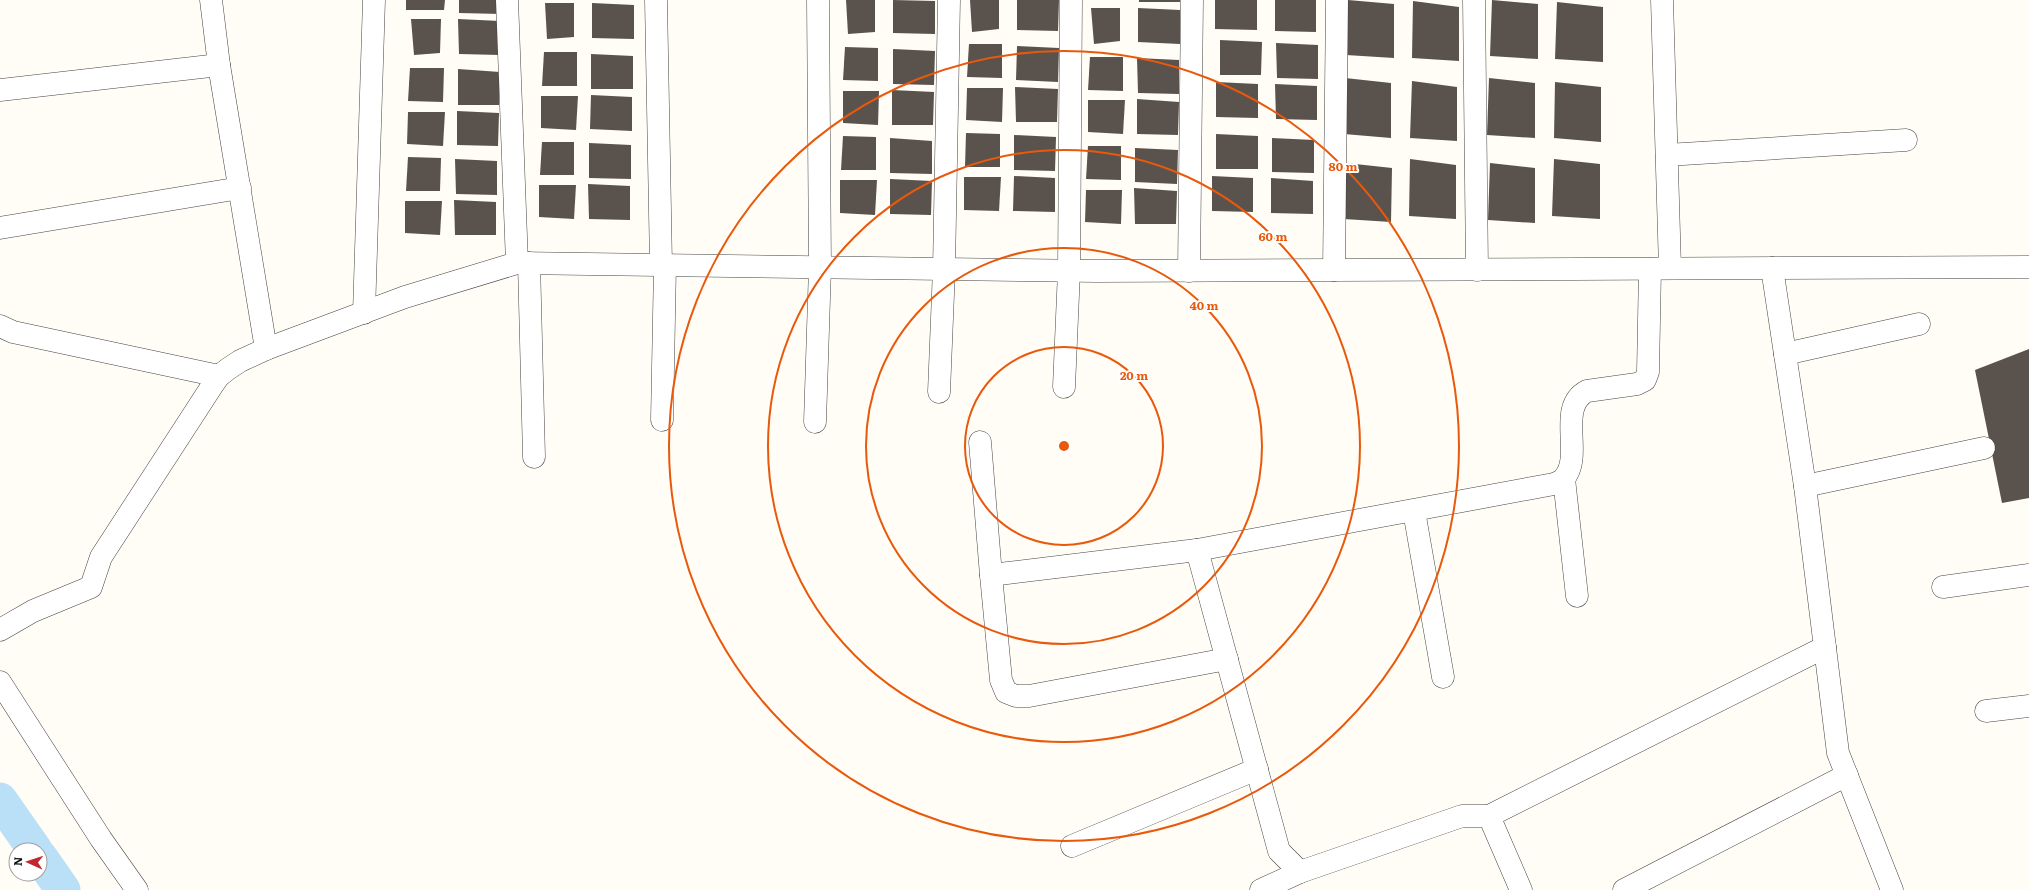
<svg xmlns="http://www.w3.org/2000/svg" width="2029" height="890" font-family="Literata,serif">
  <style>
    .lines { fill: none; stroke-linecap: round; stroke-linejoin: round }
    .canal { stroke: #b9e0f7; stroke-width: 35 }
    .building { fill: #5a524d }
    .street-casing { stroke: #444; stroke-width: 23 }
    .street { stroke: #fff; stroke-width: 22 }
    .ring { fill: none; stroke: #e8590c; stroke-width: 2 }
    .centre { fill: #e8590c; stroke: #fff; stroke-width: 2 }
    .ring-label { font-size: 12px; text-anchor: middle; font-weight: bold; fill: #e8590c; stroke: #fff; stroke-width: 4; stroke-linejoin: round; paint-order: stroke }
  </style>
  <rect width="100%" height="100%" fill="#fffdf5"/>
  <g class="lines">
    <g class="canal">
      <polyline points="0,800 35,850"/>
      <polyline points="40,857 63,890"/>
    </g>
  </g>
  <g class="building">
    <polygon points="406,0 445,0 444,10 406,10"/>
    <polygon points="459,0 501,0 501,14 459,13"/>
    <polygon points="846,0 875,0 875,32 848,34"/>
    <polygon points="893,0 935,1 935,34 893,33"/>
    <polygon points="970,0 999,0 999,29 972,32"/>
    <polygon points="1017,0 1059,0 1058,31 1017,30"/>
    <rect x="1139" y="0" width="41" height="2"/>
    <polygon points="1215,0 1257,0 1257,30 1215,29"/>
    <polygon points="1275,0 1316,0 1316,32 1275,31"/>
    <polygon points="1348,0 1394,4 1394,58 1346,55"/>
    <polygon points="1492,0 1538,4 1538,59 1490,56"/>
    <polygon points="1413,1 1459,7 1459,61 1412,58"/>
    <polygon points="1557,2 1603,7 1603,62 1555,59"/>
    <polygon points="545,3 574,3 574,37 547,39"/>
    <polygon points="592,3 634,5 634,39 592,38"/>
    <polygon points="1091,8 1120,8 1120,41 1094,44"/>
    <polygon points="1138,8 1180,10 1180,44 1138,42"/>
    <polygon points="411,19 441,19 440,53 414,55"/>
    <polygon points="458,19 500,21 500,55 459,54"/>
    <polygon points="1220,40 1262,42 1261,75 1220,75"/>
    <polygon points="1276,43 1318,45 1318,79 1277,78"/>
    <polygon points="969,44 1002,44 1002,78 967,77"/>
    <polygon points="1017,46 1059,48 1058,82 1016,80"/>
    <polygon points="845,47 878,48 878,81 843,80"/>
    <polygon points="893,49 935,51 934,85 893,84"/>
    <polygon points="544,52 577,52 577,86 542,86"/>
    <polygon points="591,54 633,56 633,89 591,89"/>
    <polygon points="1090,57 1123,57 1123,91 1088,90"/>
    <polygon points="1137,58 1179,60 1179,94 1138,93"/>
    <polygon points="410,68 444,68 443,102 408,101"/>
    <polygon points="458,69 500,72 499,105 458,105"/>
    <polygon points="1345,78 1391,83 1391,138 1344,134"/>
    <polygon points="1489,78 1535,83 1535,138 1487,135"/>
    <polygon points="1412,81 1457,87 1457,141 1410,138"/>
    <polygon points="1216,82 1258,84 1258,118 1216,117"/>
    <polygon points="1555,82 1601,87 1601,142 1554,138"/>
    <polygon points="1275,84 1317,86 1317,120 1276,119"/>
    <polygon points="1015,87 1058,89 1057,122 1016,122"/>
    <polygon points="967,88 1003,88 1002,122 966,120"/>
    <polygon points="892,90 934,92 933,125 892,125"/>
    <polygon points="843,91 879,91 878,125 843,123"/>
    <polygon points="591,95 632,97 632,131 590,129"/>
    <polygon points="541,96 578,96 576,130 541,128"/>
    <polygon points="1137,99 1179,102 1178,135 1137,134"/>
    <polygon points="1088,100 1125,100 1123,134 1088,132"/>
    <polygon points="457,111 499,113 498,146 457,145"/>
    <polygon points="408,112 445,112 443,146 407,144"/>
    <polygon points="966,133 1000,134 1000,167 965,167"/>
    <polygon points="1216,134 1258,136 1258,169 1216,169"/>
    <polygon points="1014,135 1056,137 1055,171 1014,170"/>
    <polygon points="843,136 876,137 876,170 841,170"/>
    <polygon points="890,138 932,141 932,174 890,173"/>
    <polygon points="1272,138 1314,140 1314,173 1272,172"/>
    <polygon points="542,142 574,142 574,175 540,175"/>
    <polygon points="589,143 631,145 631,179 589,178"/>
    <polygon points="1088,146 1121,146 1121,180 1086,179"/>
    <polygon points="1135,148 1178,150 1177,184 1135,182"/>
    <polygon points="408,157 441,158 440,191 406,191"/>
    <polygon points="455,159 497,161 497,195 456,194"/>
    <polygon points="1410,159 1456,165 1456,219 1409,216"/>
    <polygon points="1554,159 1600,164 1600,219 1552,216"/>
    <polygon points="1346,163 1392,168 1391,222 1344,219"/>
    <polygon points="1490,163 1535,168 1535,223 1488,220"/>
    <polygon points="1014,176 1055,178 1055,212 1013,211"/>
    <polygon points="1212,176 1253,178 1253,212 1212,211"/>
    <polygon points="964,177 1001,177 999,211 964,210"/>
    <polygon points="1271,178 1313,181 1313,214 1271,213"/>
    <polygon points="890,179 932,181 931,215 890,214"/>
    <polygon points="840,180 877,180 875,215 840,213"/>
    <polygon points="588,184 630,186 630,220 589,219"/>
    <polygon points="539,185 576,185 574,219 539,217"/>
    <polygon points="1134,188 1177,191 1176,224 1135,224"/>
    <polygon points="1086,190 1122,190 1121,224 1085,222"/>
    <polygon points="454,200 496,202 496,235 455,235"/>
    <polygon points="405,201 442,201 440,235 405,233"/>
    <polygon points="2029,349 2029,498 2002,503 1975,370"/>
  </g>
  <g class="lines">
    <g class="street-casing">
      <g id="street">
        <polyline points="211,0 219,65 266,349"/>
        <polyline points="507,0 517,263"/>
        <polyline points="656,0 661,265"/>
        <polyline points="1474,0 1477,270"/>
        <polyline points="1662,0 1670,268"/>
        <polyline points="0,90 219,65"/>
        <polyline points="1667,155 1906,140"/>
        <polyline points="0,228 240,188"/>
        <polyline points="529,263 534,457"/>
        <polyline points="1772,268 1805,486 1838,753 1892,890"/>
        <polyline points="1334,270 1337,0"/>
        <polyline points="1189,271 1192,0"/>
        <polyline points="364,313 374,0"/>
        <polyline points="0,326 13,332 219,376"/>
        <polyline points="1785,354 1919,324"/>
        <polyline points="1064,387 1069,271 1071,0"/>
        <polyline points="939,392 944,269 949,0"/>
        <polyline points="662,420 665,265"/>
        <polyline points="815,422 820,267 818,0"/>
        <polyline points="980,442 991,575 1197,550 1279,851 1300,872 1462,816 1489,816 1521,890"/>
        <polyline points="1564,479 1577,596"/>
        <polyline points="1805,486 1984,448"/>
        <polyline points="1414,511 1443,677"/>
        <path d="M1197 550 1554 484C1557 483 1562 481 1564 478 1584 456 1556 407 1587 391L1637 384 1645 380 1648 372 1650 269"/>
        <polyline points="991,575 1001,680 1006,692 1016,696 1029,696 1227,659"/>
        <polyline points="1943,587 2029,575"/>
        <polyline points="0,630 33,611 91,587 101,557 212,386 219,376 228,369 240,361 266,349 405,297 517,263 1097,271 2029,267"/>
        <polyline points="0,682 101,839 137,890"/>
        <polyline points="1986,711 2029,706"/>
        <polyline points="1489,816 1825,647"/>
        <polyline points="1072,846 1257,769"/>
        <polyline points="1261,890 1300,872"/>
        <polyline points="1624,890 1847,775"/>
      </g>
    </g>
    <use href="#street" class="street"/>
  </g>
  <g class="ring">
    <circle cx="1064" cy="446" r="99"/>
    <circle cx="1064" cy="446" r="198"/>
    <circle cx="1064" cy="446" r="296"/>
    <circle cx="1064" cy="446" r="395"/>
  </g>
  <circle cx="1064" cy="446" r="6" class="centre"/>
  <g class="ring-label">
    <text x="1343" y="171">80 m</text>
    <text x="1273" y="241">60 m</text>
    <text x="1204" y="310">40 m</text>
    <text x="1134" y="380">20 m</text>
  </g>
  <g transform="translate(28 862) rotate(273)"><circle r="19" fill="#ffffff" stroke="#a0a0a0"/>
  <path d="M0-3L7 15L0 10L-7 15Z" fill="#c4262e"/>
  <text y="-6" font-size="11" font-weight="bold" text-anchor="middle" fill="#111111">N</text>
  </g>
</svg>
